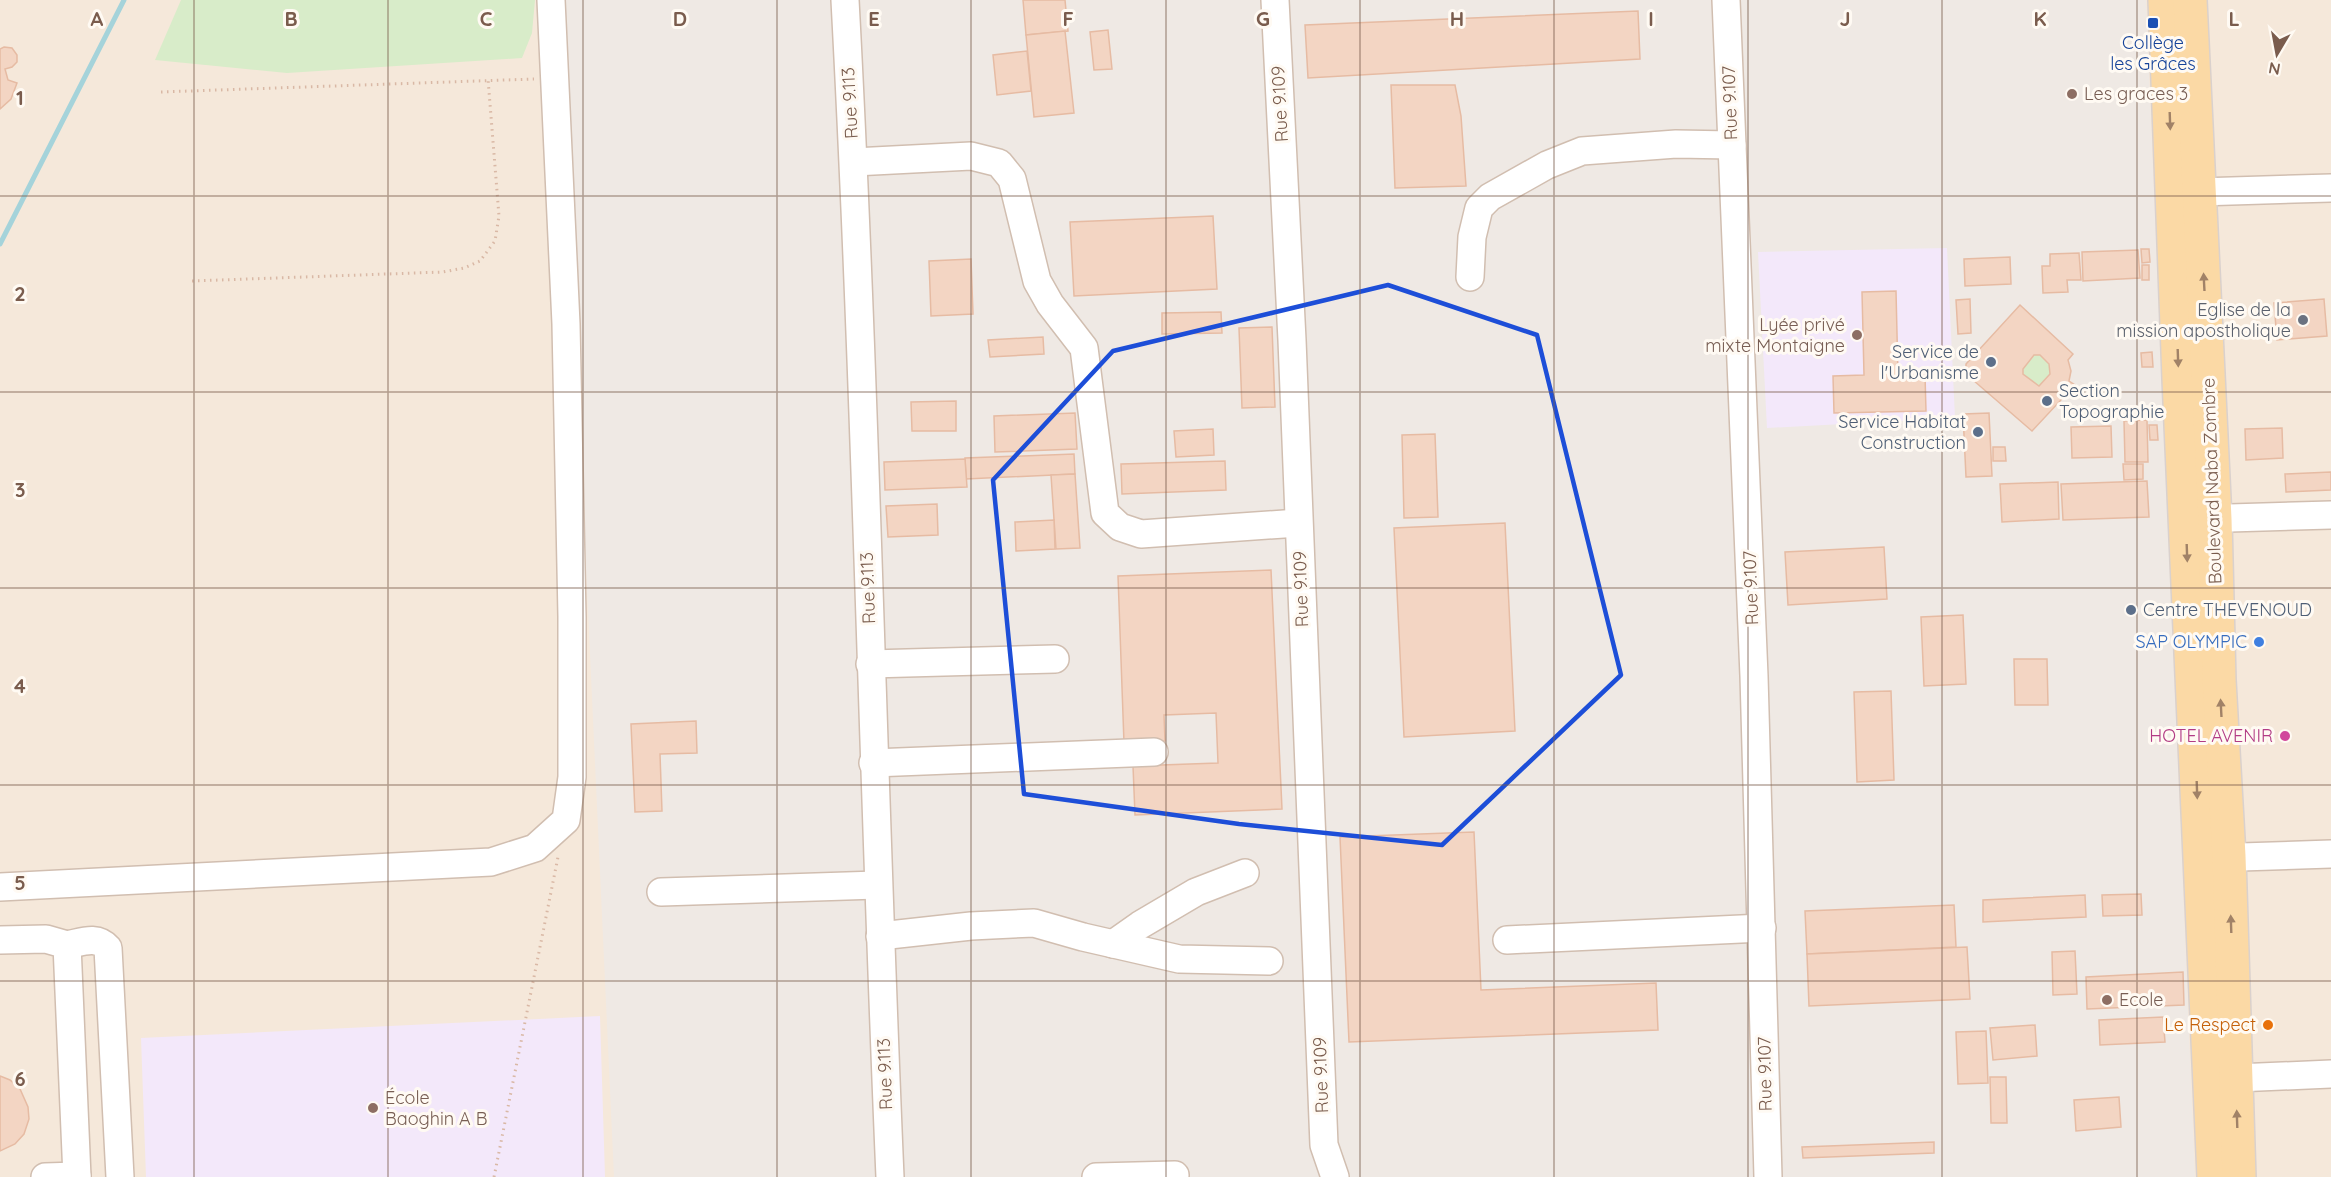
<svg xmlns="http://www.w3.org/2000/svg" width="2331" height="1177" font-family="Quicksand,sans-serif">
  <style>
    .residential { fill: #f5e8da }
    .industrial { fill: #efe9e4 }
    .education { fill: #f3e8fa }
    .green { fill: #d8ecc9 }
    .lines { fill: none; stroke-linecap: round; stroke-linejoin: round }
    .stream { stroke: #a5d3da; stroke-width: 5 }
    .building { fill: #f3d5c3; stroke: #e6bba3; stroke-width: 1.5; fill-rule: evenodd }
    .minor-casing { stroke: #d1beb0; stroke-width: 30 }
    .major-casing { stroke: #dad1cd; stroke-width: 36 }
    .path { stroke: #d9b8a5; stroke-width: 3; stroke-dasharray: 1.5 4.5; stroke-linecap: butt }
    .minor { stroke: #fff; stroke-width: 27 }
    .major { stroke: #fbd9a5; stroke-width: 33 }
    .oneway { fill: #a18267 }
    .marked { fill: none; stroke: #1d4ed8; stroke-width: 4.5; stroke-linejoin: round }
    .grid { fill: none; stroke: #7a5c4d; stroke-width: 1.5; stroke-opacity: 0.55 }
    .transit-dot { fill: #1a4fb4; stroke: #fffaf3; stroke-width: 2 }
    .education-dot { fill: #8d6e63; stroke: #fffaf3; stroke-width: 2 }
    .worship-dot { fill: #6b7280; stroke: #fffaf3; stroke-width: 2 }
    .service-dot { fill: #5c6f8a; stroke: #fffaf3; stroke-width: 2 }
    .shop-dot { fill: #3f7fe0; stroke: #fffaf3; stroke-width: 2 }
    .hotel-dot { fill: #d1479c; stroke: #fffaf3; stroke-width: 2 }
    .food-dot { fill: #e8710a; stroke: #fffaf3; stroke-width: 2 }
    .labels { text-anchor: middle; stroke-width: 6; stroke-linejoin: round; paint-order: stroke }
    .transit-label { font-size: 18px; fill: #164399; stroke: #fffaf3 }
    .education-label { font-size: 18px; fill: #785e54; stroke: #fffaf3; text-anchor: start }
    .street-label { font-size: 18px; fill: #7a5c4d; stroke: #fffaf3 }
    .worship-label { font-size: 18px; fill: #5b616d; stroke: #fffaf3; text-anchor: end }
    .service-label { font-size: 18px; fill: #4e5e75; stroke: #fffaf3; text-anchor: end }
    .shop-label { font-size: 18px; fill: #366cbe; stroke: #fffaf3; text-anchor: end }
    .hotel-label { font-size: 18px; fill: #b23c85; stroke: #fffaf3; text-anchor: end }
    .food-label { font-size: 18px; fill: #c56008; stroke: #fffaf3; text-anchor: end }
    .grid-label { font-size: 20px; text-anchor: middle; font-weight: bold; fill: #7a5c4d; stroke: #fffaf3; stroke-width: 6; stroke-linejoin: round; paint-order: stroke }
  </style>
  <rect width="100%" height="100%" fill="#fdf6ec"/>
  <rect class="residential" x="0" y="0" width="2331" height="1177"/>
  <polygon class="industrial" points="560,0 2146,0 2195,1177 614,1177"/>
  <g class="education">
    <polygon points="1947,248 1955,418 1767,428 1758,252"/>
    <polygon points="600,1016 605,1177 146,1177 141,1038"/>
  </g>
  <g class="green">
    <polygon points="181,0 535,0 532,33 522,58 287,73 155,60"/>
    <polygon points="2034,355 2040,355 2049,364 2050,374 2039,386 2023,374 2023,369"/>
  </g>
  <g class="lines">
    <polyline class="stream" points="0,244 124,0"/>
  </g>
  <g class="building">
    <polygon points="1023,0 1065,0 1068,31 1026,35"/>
    <polygon points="1638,11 1640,59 1308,78 1305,25"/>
    <polygon points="1108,30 1112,69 1094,70 1090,32"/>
    <polygon points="1065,31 1074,113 1034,117 1026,35"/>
    <polygon points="4,47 12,48 17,55 17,62 12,67 5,69 8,80 17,83 11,99 0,109 0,49"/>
    <polygon points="1027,51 1031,91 997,95 993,55"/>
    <polygon points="1391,85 1455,85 1461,116 1466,186 1395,188"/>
    <polygon points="1213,216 1217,289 1074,296 1070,222"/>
    <polygon points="2141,249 2149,249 2150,262 2142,263"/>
    <polygon points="2138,250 2140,278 2083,281 2082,252"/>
    <polygon points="2079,253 2081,280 2067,280 2068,292 2043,293 2042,266 2050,266 2050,254"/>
    <polygon points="2010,257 2011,284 1965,286 1964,259"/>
    <polygon points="971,259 973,314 931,316 929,261"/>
    <rect x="2142" y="265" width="7" height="15"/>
    <polygon points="1896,291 1898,376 1925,375 1926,411 1834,413 1833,376 1864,375 1862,292"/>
    <polygon points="1970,299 1971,333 1958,334 1956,300"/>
    <polygon points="2324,299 2327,336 2277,340 2274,303"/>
    <path d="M2020 305 2073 354 2068 360 2071 371 2069 381 2075 385 2032 431 1966 374V364ZM2034 355H2040L2049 364 2050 374 2039 386 2023 374V369Z"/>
    <polygon points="1221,312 1222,333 1162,334 1162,313"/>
    <polygon points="1272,327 1275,407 1242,408 1239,328"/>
    <polygon points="1043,337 1044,354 990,357 988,340"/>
    <polygon points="2152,352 2153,367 2142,367 2141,353"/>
    <polygon points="956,401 956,431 912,431 911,402"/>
    <polygon points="1075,413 1077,449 995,452 994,416"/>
    <polygon points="1989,413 1992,476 1966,477 1963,414"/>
    <polygon points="2147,420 2148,462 2125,462 2124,421"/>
    <polygon points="2149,425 2157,425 2158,440 2150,440"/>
    <polygon points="2111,426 2112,457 2072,458 2071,427"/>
    <polygon points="2282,428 2283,458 2246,460 2245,429"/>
    <polygon points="1213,429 1214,455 1176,457 1174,431"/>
    <polygon points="1435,434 1438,517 1404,518 1402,435"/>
    <polygon points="1993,447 2005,447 2006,461 1993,461"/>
    <polygon points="1074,454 1075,474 966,479 965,458"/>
    <polygon points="965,459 967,487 885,490 884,462"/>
    <polygon points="1225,461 1226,490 1122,494 1121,464"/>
    <polygon points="2123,464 2143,464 2143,479 2124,480"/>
    <polygon points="2331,472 2331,490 2286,492 2285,474"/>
    <polygon points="1075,474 1080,548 1056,549 1051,475"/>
    <polygon points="2147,481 2149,517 2063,520 2061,484"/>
    <polygon points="2058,482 2059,519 2002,522 2000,484"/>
    <polygon points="937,504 938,535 888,537 886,506"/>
    <polygon points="1054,520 1055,549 1016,551 1015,522"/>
    <polygon points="1505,523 1515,731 1404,737 1394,528"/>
    <polygon points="1884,547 1887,599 1788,605 1785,552"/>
    <polygon points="1271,570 1282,809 1135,815 1133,766 1218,763 1216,713 1164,715 1165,741 1124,743 1118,576"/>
    <polygon points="1963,615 1966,684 1924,686 1921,617"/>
    <polygon points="2014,659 2047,659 2048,705 2015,705"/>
    <polygon points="1891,691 1894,780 1857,782 1854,692"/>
    <polygon points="696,721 697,753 660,754 662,811 635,812 631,724"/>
    <polygon points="1474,832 1481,990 1656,983 1658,1030 1349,1042 1340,837"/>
    <polygon points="2141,894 2142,915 2103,916 2102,895"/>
    <polygon points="2085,895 2086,917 1983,922 1983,900"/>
    <polygon points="1954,905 1956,947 1807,954 1805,911"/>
    <polygon points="1967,947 1970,999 1809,1006 1807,954"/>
    <polygon points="2075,951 2077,994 2053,995 2052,952"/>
    <polygon points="2183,972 2184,1005 2087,1009 2086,977"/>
    <polygon points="2163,1017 2165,1042 2100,1045 2099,1020"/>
    <polygon points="2035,1025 2037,1056 1993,1060 1990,1028"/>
    <polygon points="1986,1031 1988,1083 1958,1084 1956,1032"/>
    <polygon points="0,1076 10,1080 20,1089 28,1107 29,1119 24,1134 15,1144 0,1151"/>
    <polygon points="1990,1077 2006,1077 2007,1123 1991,1123"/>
    <polygon points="2119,1097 2121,1127 2076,1131 2074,1100"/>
    <polygon points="1934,1142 1934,1153 1803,1158 1802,1147"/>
  </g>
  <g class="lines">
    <g class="minor-casing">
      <g id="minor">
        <path d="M845 0C866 392 873 785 890 1177"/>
        <polyline points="1275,0 1292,340 1324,1145 1335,1177"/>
        <polyline points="1726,0 1754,676 1768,1177"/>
        <polyline points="854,162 971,156 999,163 1012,179 1037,281 1050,304 1084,348 1105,513 1120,527 1141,534 1298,523"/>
        <polyline points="2199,192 2331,188"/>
        <polyline points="1470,277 1472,237 1479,208 1490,197 1547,165 1582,151 1676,144 1732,145"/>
        <polyline points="2196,519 2331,515"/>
        <polyline points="870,664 1055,659"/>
        <polyline points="873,763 1154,752"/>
        <polyline points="2209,858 2331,854"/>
        <polyline points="0,887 491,862 535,848 566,820 572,777 572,617 566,324 551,0"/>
        <polyline points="661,892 877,885"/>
        <polyline points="880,936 971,926 1034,923 1083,937 1179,959 1269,961"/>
        <polyline points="0,940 46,939 67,945 77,1177"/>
        <polyline points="1507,940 1762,928"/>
        <polyline points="1113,944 1140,925 1196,892 1245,873"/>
        <path d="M67 945C82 942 97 935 108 948L120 1177"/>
        <polyline points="2236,1078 2331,1074"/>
        <polyline points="45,1177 77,1176"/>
        <polyline points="1096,1177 1175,1175"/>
      </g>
    </g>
    <g class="major-casing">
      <g id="major">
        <polyline points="2165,0 2179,379 2214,1177"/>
        <polyline points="2190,0 2215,519 2219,680 2229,856 2239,1177"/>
      </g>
    </g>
    <g class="path">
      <polyline points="161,92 534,79"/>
      <polyline points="192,281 443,272 464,268 480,261 495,241 499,216 488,79"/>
      <polyline points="494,1177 558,857"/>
    </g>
    <use href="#minor" class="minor"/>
    <use href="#major" class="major"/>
  </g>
  <defs><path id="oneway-solid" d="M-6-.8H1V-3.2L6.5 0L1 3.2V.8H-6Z" transform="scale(1.5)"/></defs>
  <g class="oneway">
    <use href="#oneway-solid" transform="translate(2170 121) rotate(88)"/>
    <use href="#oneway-solid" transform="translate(2204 282) rotate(-93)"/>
    <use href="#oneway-solid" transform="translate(2178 358) rotate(88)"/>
    <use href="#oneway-solid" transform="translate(2187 553) rotate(88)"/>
    <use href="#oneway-solid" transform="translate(2221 708) rotate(-93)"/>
    <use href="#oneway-solid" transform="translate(2197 790) rotate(88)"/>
    <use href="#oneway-solid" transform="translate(2231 924) rotate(-92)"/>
    <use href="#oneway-solid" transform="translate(2237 1119) rotate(-92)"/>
  </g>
  <path class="marked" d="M1388 285 1537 335 1621 675 1442 845 1239 824 1024 794 993 480 1113 351Z"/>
  <path class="grid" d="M194 0V1177M388 0V1177M583 0V1177M777 0V1177M971 0V1177M1166 0V1177M1360 0V1177M1554 0V1177M1748 0V1177M1942 0V1177M2137 0V1177M0 196H2331M0 392H2331M0 588H2331M0 785H2331M0 981H2331"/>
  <rect class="transit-dot" x="2147" y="17" width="12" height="12" rx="3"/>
  <g class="education-dot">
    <circle cx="2072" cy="94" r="6"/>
    <circle cx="1857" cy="335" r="6"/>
    <circle cx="2107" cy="1000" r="6"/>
    <circle cx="373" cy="1108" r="6"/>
  </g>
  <circle class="worship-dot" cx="2303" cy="320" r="6"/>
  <g class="service-dot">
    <circle cx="1991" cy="362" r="6"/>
    <circle cx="2047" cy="401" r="6"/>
    <circle cx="1978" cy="432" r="6"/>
    <circle cx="2131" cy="610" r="6"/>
  </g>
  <circle class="shop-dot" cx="2259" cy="642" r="6"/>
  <circle class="hotel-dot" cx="2285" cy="736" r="6"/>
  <circle class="food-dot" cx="2268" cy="1025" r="6"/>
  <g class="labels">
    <g class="transit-label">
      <text x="2153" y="49">Collège<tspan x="2153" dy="21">les Grâces</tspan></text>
    </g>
    <g class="education-label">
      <text x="2084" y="100">Les graces 3</text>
      <text x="1845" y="331" text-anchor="end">Lyée privé<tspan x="1845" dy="21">mixte Montaigne</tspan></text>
      <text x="2119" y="1006">Ecole</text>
      <text x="385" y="1104">École<tspan x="385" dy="21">Baoghin A B</tspan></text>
    </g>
    <g class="street-label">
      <text transform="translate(850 103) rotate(-93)" y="6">Rue 9.113</text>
      <text transform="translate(1730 103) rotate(-92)" y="6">Rue 9.107</text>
      <text transform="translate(1280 104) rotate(-93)" y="6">Rue 9.109</text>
      <text transform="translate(2212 481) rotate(-92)" y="6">Boulevard Naba Zombre</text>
      <text transform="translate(868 588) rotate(-92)" y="6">Rue 9.113</text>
      <text transform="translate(1751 588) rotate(-92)" y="6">Rue 9.107</text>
      <text transform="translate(1301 589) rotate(-92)" y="6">Rue 9.109</text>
      <text transform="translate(885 1074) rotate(-92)" y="6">Rue 9.113</text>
      <text transform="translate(1765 1074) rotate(-91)" y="6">Rue 9.107</text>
      <text transform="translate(1321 1075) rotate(-92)" y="6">Rue 9.109</text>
    </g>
    <g class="worship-label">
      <text x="2291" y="316">Eglise de la<tspan x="2291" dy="21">mission apostholique</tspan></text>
    </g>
    <g class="service-label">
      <text x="1979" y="358">Service de<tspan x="1979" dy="21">l'Urbanisme</tspan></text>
      <text x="2059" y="397" text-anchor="start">Section<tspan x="2059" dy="21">Topographie</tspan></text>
      <text x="1966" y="428">Service Habitat<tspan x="1966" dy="21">Construction</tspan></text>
      <text x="2143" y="616" text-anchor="start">Centre THEVENOUD</text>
    </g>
    <g class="shop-label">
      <text x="2247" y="648">SAP OLYMPIC</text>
    </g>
    <g class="hotel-label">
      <text x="2273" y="742">HOTEL AVENIR</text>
    </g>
    <g class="food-label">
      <text x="2256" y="1031">Le Respect</text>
    </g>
  </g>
  <g class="grid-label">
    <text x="97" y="26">A</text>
    <text x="291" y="26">B</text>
    <text x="486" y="26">C</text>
    <text x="680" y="26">D</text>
    <text x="874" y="26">E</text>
    <text x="1068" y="26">F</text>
    <text x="1263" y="26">G</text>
    <text x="1457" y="26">H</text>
    <text x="1651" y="26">I</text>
    <text x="1845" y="26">J</text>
    <text x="2040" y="26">K</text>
    <text x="2234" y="26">L</text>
    <text x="20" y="105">1</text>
    <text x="20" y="301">2</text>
    <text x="20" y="497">3</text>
    <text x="20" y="693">4</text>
    <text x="20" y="890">5</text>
    <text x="20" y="1086">6</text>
  </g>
  <g transform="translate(2277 54) rotate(190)" stroke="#fffaf3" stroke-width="4.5" paint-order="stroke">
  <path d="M0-4.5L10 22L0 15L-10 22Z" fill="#7a5c4d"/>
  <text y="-9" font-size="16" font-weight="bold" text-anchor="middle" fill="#7a5c4d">N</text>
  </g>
</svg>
